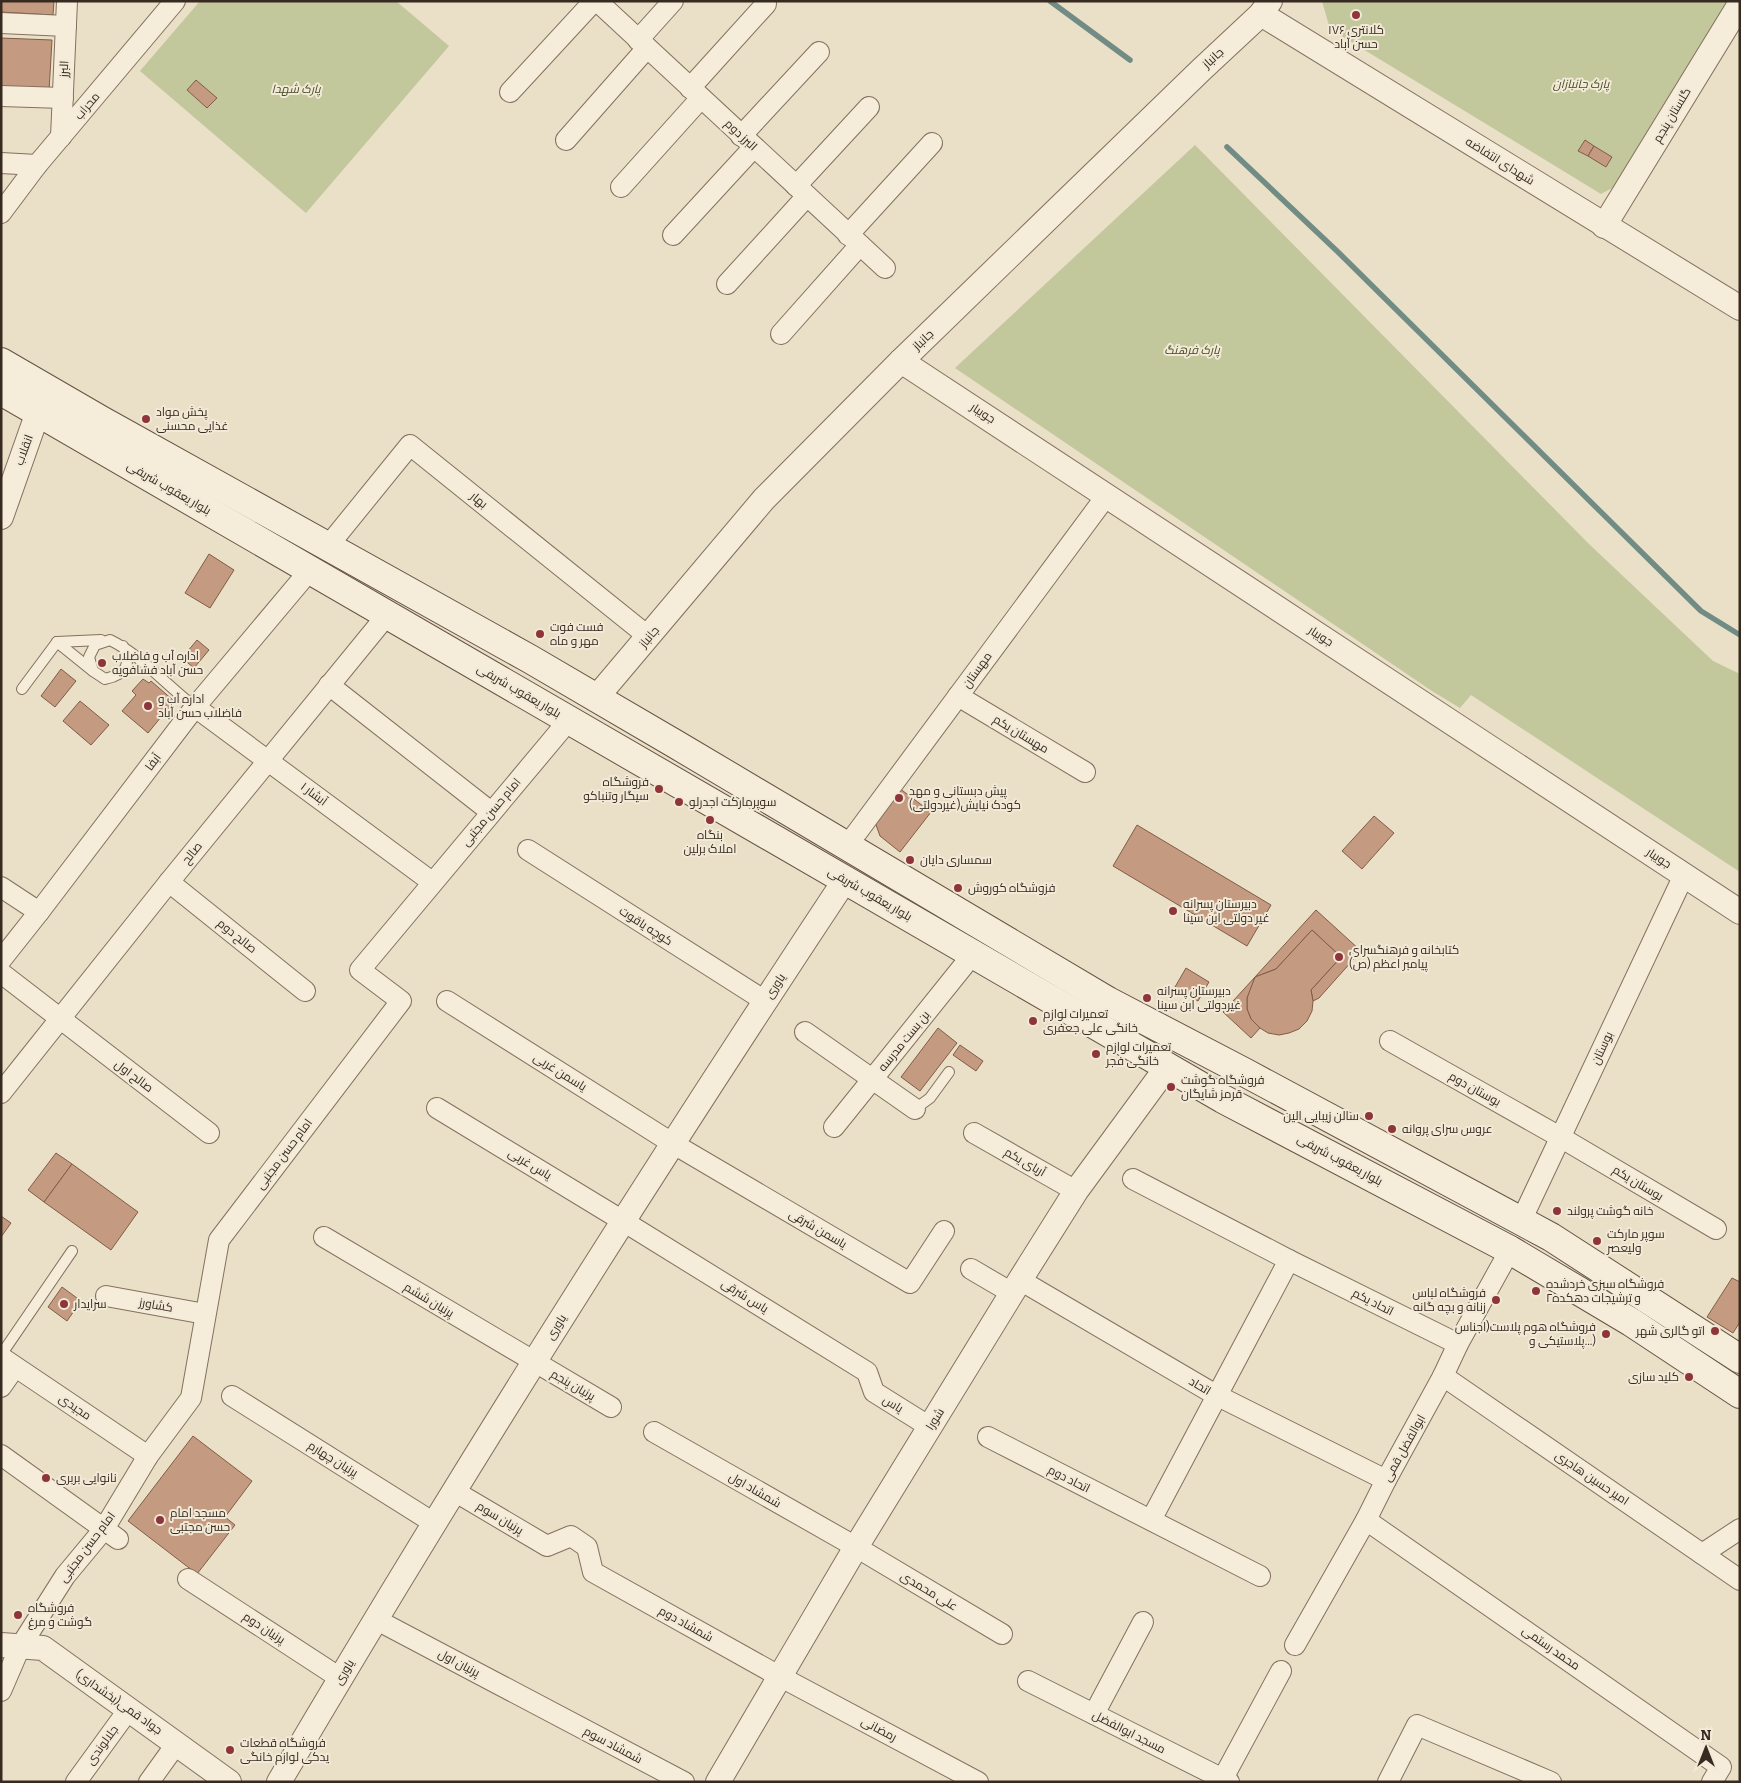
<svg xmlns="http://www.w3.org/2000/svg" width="1741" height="1783" font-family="Bitter,Cairo,serif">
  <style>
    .green { fill: #c3c79c }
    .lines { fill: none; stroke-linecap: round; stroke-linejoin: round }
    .stream { stroke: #708c84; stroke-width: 5.5 }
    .building { fill: #c49b81; stroke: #815c47 }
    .service-casing { stroke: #84715e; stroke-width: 12 }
    .minor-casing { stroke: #84715e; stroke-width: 22 }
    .tertiary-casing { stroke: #84715e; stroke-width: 26 }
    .secondary-casing { stroke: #665342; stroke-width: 30 }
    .service { stroke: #f5ecda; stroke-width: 10 }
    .minor { stroke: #f5ecda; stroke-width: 20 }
    .tertiary { stroke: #f5ecda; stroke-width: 24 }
    .secondary { stroke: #f5ecda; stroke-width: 28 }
    .poi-dot { fill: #8d3538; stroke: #f2e9d6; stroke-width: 2 }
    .labels { text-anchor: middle; stroke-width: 4; stroke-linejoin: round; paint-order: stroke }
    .poi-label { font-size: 12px; fill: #362a21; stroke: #f2e9d6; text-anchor: start }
    .street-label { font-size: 12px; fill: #362a21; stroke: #f2e9d6 }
    .park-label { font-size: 12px; font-style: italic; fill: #475029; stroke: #f2e9d6 }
  </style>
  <rect width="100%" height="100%" fill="#eadfc7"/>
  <g class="green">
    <polygon points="200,1 396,1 449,46 306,213 140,71"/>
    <polygon points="1322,1 1729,1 1616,186 1601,194 1330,29"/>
    <polygon points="1195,145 1589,544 1713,661 1740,674 1740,872 1471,695 1460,708 1432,691 955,368"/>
  </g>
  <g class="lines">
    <g class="stream">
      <polyline points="1050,1 1130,60"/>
      <polyline points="1227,147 1338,252 1701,611 1740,635"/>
    </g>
  </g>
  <g class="building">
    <polygon points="1,1 54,1 53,15 1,12"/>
    <polygon points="1,38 52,40 49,91 1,88"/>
    <polygon points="196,80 217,98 207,108 187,90"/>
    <polygon points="1585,140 1594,146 1588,156 1578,151"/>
    <polygon points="1594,146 1612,157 1606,167 1588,156"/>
    <polygon points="209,554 234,570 210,608 185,593"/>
    <polygon points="197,640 209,650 194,668 182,658"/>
    <polygon points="61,669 76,681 55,707 41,696"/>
    <polygon points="143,679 149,683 151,681 174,701 148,733 122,711 136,695 132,691"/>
    <polygon points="80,701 109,725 91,745 63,721"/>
    <polygon points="899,788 931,812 900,852 880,836 875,822"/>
    <polygon points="1374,816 1394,833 1362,869 1342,851"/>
    <polygon points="1137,825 1271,905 1247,946 1113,866"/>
    <polygon points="1316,910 1361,951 1319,998 1313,1001 1311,990 1341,957 1312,930 1276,969 1255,977"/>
    <polygon points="1312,930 1341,957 1311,990 1313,1001 1312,1011 1307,1021 1299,1029 1289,1033 1279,1035 1268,1033 1260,1028 1251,1019 1247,1009 1247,998 1250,987 1255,977 1276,969"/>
    <polygon points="1186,968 1209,982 1198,1001 1175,987"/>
    <polygon points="1255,977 1247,998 1247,1009 1251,1019 1260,1028 1251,1038 1223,1012"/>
    <polygon points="938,1028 957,1043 920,1091 901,1077"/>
    <polygon points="960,1045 983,1061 976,1071 953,1055"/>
    <polygon points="56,1153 72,1164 44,1202 28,1190"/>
    <polygon points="72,1164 138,1212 111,1250 44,1202"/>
    <polygon points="1,1216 11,1223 1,1237"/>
    <polygon points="1732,1278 1740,1282 1740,1322 1733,1333 1707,1317"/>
    <polygon points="62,1287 81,1301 67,1321 48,1307"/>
    <polygon points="193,1436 252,1481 225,1517 235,1525 197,1574 128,1521"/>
  </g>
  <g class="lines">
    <g class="service-casing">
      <g id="service">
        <polyline points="57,642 101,640"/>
        <polyline points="57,642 93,671"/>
        <path d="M123 646C132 666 126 674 105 679L93 671 89 657 95 645 110 640C141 655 167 686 195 707"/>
        <polyline points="22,689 57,642"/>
        <polyline points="915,1109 930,1098 949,1072"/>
        <polyline points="1,1355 72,1251"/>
      </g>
    </g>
    <g class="minor-casing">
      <g id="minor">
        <polyline points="597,1 885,268"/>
        <polyline points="1,23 66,26"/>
        <polyline points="638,40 673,1"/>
        <polyline points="690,88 766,4"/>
        <polyline points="510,92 594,1"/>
        <polyline points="1,96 63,98"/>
        <polyline points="741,136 819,52"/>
        <polyline points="61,137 67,1"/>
        <polyline points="566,140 647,48"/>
        <polyline points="1,163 37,165"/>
        <polyline points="796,186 869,107"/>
        <polyline points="621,187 701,98"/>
        <polyline points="1,213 37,165 175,1"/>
        <polyline points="673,235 754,147"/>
        <polyline points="848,235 932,143"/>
        <polyline points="727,284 807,196"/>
        <polyline points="781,334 860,245"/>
        <polyline points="328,546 410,445 649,637"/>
        <polyline points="329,685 491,812"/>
        <polyline points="958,696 1085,772"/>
        <polyline points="195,707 432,882"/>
        <polyline points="847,846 1107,495"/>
        <polyline points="528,850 765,1001"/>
        <polyline points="169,882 305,991"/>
        <polyline points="1,887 39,912"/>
        <polyline points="1,960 39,912 195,707 310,570"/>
        <polyline points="1,973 209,1133"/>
        <polyline points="447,1001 672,1143 910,1283 944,1231"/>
        <polyline points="805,1032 915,1109"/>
        <polyline points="1390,1041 1560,1137 1716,1229"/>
        <polyline points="1,1093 169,882 387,615"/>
        <polyline points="437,1108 623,1221 867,1372 874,1392 930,1427"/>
        <polyline points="834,1127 973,954"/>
        <polyline points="974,1133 1076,1191"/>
        <polyline points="1133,1179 1289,1260 1458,1344"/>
        <polyline points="1521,1221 1684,875"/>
        <polyline points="324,1237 611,1407"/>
        <polyline points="971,1269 1012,1293"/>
        <polyline points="1020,1280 1216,1395 1386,1480"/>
        <polyline points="106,1296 205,1314"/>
        <polyline points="1,1357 148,1456"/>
        <polyline points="1443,1376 1740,1580"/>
        <polyline points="1,1387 15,1367"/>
        <polyline points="232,1396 434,1523"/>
        <polyline points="654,1432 856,1547 1002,1634"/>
        <polyline points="988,1437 1260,1576"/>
        <polyline points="1,1455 118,1539"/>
        <polyline points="454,1491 547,1546 571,1536 587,1547 593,1572 779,1676 978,1782"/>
        <polyline points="1151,1520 1289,1260"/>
        <polyline points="1366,1520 1721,1767 1712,1782"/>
        <polyline points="1702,1554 1740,1529"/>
        <polyline points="188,1579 340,1678"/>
        <polyline points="375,1619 684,1782"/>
        <polyline points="1295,1645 1366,1520 1386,1480 1443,1376 1458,1344 1510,1250"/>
        <polyline points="1028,1681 1229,1782"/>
        <polyline points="1,1691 20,1647 65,1576 104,1529 148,1456 191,1398 219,1240 401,1001 360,970 569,720"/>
        <polyline points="1094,1714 1143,1622"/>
        <polyline points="76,1782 129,1709"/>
        <polyline points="149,1782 177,1743"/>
        <polyline points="1221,1782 1281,1671"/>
        <polyline points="1388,1782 1417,1725 1551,1782"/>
      </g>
    </g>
    <g class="tertiary-casing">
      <g id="tertiary">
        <polyline points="1261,14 1740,308"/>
        <polyline points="1604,226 1740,4"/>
        <polyline points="901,361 1740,912"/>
        <polyline points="1,517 38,412"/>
        <polyline points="596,698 764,499 901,361 1201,70 1261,14 1270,1"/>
        <polyline points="1,1645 43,1648 229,1782"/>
        <path d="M279 1782C459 1476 649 1176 845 880"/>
        <polyline points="718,1782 856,1547 1020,1280 1076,1191 1167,1067"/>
      </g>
    </g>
    <g class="secondary-casing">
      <g id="secondary">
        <polyline points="1,362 101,420 530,659 677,745 1108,1001 1244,1072 1551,1237 1740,1359"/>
        <polyline points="1,391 1223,1099 1510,1250 1631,1322 1740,1394"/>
      </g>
    </g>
    <use href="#service" class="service"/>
    <use href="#minor" class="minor"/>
    <use href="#tertiary" class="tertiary"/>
    <use href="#secondary" class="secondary"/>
  </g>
  <g class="poi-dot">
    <circle cx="1356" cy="15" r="5"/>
    <circle cx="146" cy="419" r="5"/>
    <circle cx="540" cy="634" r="5"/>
    <circle cx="102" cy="663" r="5"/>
    <circle cx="148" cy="706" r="5"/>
    <circle cx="659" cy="789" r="5"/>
    <circle cx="899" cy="798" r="5"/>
    <circle cx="679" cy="802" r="5"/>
    <circle cx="710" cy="820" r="5"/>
    <circle cx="910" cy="860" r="5"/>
    <circle cx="958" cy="888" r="5"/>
    <circle cx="1173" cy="911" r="5"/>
    <circle cx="1339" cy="957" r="5"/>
    <circle cx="1147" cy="998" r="5"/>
    <circle cx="1033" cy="1021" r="5"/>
    <circle cx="1096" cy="1054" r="5"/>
    <circle cx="1171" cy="1087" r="5"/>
    <circle cx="1369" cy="1116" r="5"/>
    <circle cx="1392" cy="1129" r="5"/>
    <circle cx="1557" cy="1211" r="5"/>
    <circle cx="1597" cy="1241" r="5"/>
    <circle cx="1536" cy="1291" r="5"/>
    <circle cx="1496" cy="1300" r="5"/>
    <circle cx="64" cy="1304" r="5"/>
    <circle cx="1715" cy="1331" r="5"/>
    <circle cx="1606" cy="1334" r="5"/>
    <circle cx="1689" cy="1377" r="5"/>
    <circle cx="46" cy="1478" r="5"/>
    <circle cx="160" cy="1520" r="5"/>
    <circle cx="18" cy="1615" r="5"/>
    <circle cx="230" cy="1750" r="5"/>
  </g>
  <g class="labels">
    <g class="poi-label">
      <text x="1356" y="34" text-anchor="middle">کلانتری ۱۷۶<tspan x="1356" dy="14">حسن آباد</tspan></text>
      <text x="156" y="416">پخش مواد<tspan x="156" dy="14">غذایی محسنی</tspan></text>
      <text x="550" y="631">فست فوت<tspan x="550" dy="14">مهر و ماه</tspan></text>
      <text x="112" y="660">اداره آب و فاضلاب<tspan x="112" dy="14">حسن آباد فشافویه</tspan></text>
      <text x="158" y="703">اداره آب و<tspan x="158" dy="14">فاضلاب حسن آباد</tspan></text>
      <text x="649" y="786" text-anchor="end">فروشگاه<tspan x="649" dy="14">سیگار وتنباکو</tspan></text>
      <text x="909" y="795">پیش دبستانی و مهد<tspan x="909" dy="14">کودک نیایش(غیردولتی)</tspan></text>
      <text x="689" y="806">سوپرمارکت اجدرلو</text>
      <text x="710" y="839" text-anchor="middle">بنگاه<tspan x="710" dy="14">املاک برلین</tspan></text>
      <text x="920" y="864">سمساری دایان</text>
      <text x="968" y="892">فزوشگاه کوروش</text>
      <text x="1183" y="908">دبیرستان پسرانه<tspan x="1183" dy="14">غیر دولتی ابن سینا</tspan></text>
      <text x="1349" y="954">کتابخانه و فرهنگسرای<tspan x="1349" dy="14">پیامبر اعظم (ص)</tspan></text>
      <text x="1157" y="995">دبیرستان پسرانه<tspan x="1157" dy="14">غیردولتی ابن سینا</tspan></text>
      <text x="1043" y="1018">تعمیرات لوازم<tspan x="1043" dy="14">خانگی علی جعفری</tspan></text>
      <text x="1106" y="1051">تعمیرات لوازم<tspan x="1106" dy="14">خانگی فجر</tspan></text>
      <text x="1181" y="1084">فروشگاه گوشت<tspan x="1181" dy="14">قرمز شایگان</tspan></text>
      <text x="1359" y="1120" text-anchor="end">سالن زیبایی الین</text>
      <text x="1402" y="1133">عروس سرای پروانه</text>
      <text x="1567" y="1215">خانه گوشت پرولند</text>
      <text x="1607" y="1238">سوپر مارکت<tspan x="1607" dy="14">ولیعصر</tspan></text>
      <text x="1546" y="1288">فروشگاه سبزی خردشده<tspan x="1546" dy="14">و ترشیجات دهکده۲</tspan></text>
      <text x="1486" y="1297" text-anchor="end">فروشگاه لباس<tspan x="1486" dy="14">زنانه و بچه گانه</tspan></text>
      <text x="74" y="1308">سرایدار</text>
      <text x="1596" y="1331" text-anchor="end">فروشگاه هوم پلاست(اجناس<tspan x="1596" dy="14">پلاستیکی و...)</tspan></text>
      <text x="1705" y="1335" text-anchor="end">اتو گالری شهر</text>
      <text x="1679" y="1381" text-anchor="end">کلید سازی</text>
      <text x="56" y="1482">نانوایی بربری</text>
      <text x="170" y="1517">مسجد امام<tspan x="170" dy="14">حسن مجتبی</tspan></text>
      <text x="28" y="1612">فروشگاه<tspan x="28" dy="14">گوشت و مرغ</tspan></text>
      <text x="240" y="1747">فروشگاه قطعات<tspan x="240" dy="14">یدکی لوازم خانگی</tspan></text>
    </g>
    <g class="street-label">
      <text transform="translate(1213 58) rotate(-43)" y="4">جانباز</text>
      <text transform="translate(64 69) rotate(-88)" y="4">البرز</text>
      <text transform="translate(87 106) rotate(-50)" y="4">محراب</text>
      <text transform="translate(1672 115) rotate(-59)" y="4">گلستان پنجم</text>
      <text transform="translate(741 135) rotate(43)" y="4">البرز دوم</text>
      <text transform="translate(1500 161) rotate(32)" y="4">شهدای انتفاضه</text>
      <text transform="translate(923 340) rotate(-44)" y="4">جانباز</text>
      <text transform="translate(983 413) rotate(33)" y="4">جویبار</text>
      <text transform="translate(24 450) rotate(-70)" y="4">انقلاب</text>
      <text transform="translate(169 488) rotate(30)" y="4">بلوار یعقوب شریفی</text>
      <text transform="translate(479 500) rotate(39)" y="4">بهار</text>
      <text transform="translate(1321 636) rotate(33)" y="4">جویبار</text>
      <text transform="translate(649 637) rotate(-50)" y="4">جانباز</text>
      <text transform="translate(977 670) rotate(-54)" y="4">مهستان</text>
      <text transform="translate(519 691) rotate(30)" y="4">بلوار یعقوب شریفی</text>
      <text transform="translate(1021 734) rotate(31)" y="4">مهستان یکم</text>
      <text transform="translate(153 762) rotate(-53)" y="4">آبفا</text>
      <text transform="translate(314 794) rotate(37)" y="4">آبشار ۱</text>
      <text transform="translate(491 812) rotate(-50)" y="4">امام حسن مجتبی</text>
      <text transform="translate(192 853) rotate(-51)" y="4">صالح</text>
      <text transform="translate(1659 858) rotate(33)" y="4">جویبار</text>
      <text transform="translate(870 894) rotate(30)" y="4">بلوار یعقوب شریفی</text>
      <text transform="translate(646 926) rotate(33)" y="4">کوچه یاقوت</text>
      <text transform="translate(237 936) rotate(39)" y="4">صالح دوم</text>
      <text transform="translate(775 986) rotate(-57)" y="4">یاوری</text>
      <text transform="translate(904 1041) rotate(-51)" y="4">بن بست مدرسه</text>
      <text transform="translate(1602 1048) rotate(-65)" y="4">بوستان</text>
      <text transform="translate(560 1072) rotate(32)" y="4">یاسمن غربی</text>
      <text transform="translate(134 1076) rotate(37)" y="4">صالح اول</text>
      <text transform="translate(1475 1089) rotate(29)" y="4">بوستان دوم</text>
      <text transform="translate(284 1154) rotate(-53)" y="4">امام حسن مجتبی</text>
      <text transform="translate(1340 1160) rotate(28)" y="4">بلوار یعقوب شریفی</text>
      <text transform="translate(1025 1162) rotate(30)" y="4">آریای یکم</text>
      <text transform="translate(530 1164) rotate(31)" y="4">یاس غربی</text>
      <text transform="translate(1638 1183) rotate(31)" y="4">بوستان یکم</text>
      <text transform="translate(818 1229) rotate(30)" y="4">یاسمن شرقی</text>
      <text transform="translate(745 1296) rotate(32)" y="4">یاس شرقی</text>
      <text transform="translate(429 1300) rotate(31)" y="4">پرنیان ششم</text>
      <text transform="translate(1373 1302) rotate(27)" y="4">اتحاد یکم</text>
      <text transform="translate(156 1305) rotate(10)" y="4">کشاورز</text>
      <text transform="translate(556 1327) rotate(-58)" y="4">یاوری</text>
      <text transform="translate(573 1385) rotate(30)" y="4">پرنیان پنجم</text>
      <text transform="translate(1200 1386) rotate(31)" y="4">اتحاد</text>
      <text transform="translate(893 1404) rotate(32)" y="4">یاس</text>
      <text transform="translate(75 1407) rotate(34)" y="4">مجیدی</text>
      <text transform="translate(935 1419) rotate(-58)" y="4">شورا</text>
      <text transform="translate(1404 1448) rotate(-61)" y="4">ابوالفضل قمی</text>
      <text transform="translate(333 1459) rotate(32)" y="4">پرنیان چهارم</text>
      <text transform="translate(1592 1478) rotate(34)" y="4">امیر حسین هاجری</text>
      <text transform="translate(1069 1479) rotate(27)" y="4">اتحاد دوم</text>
      <text transform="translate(755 1490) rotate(30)" y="4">شمشاد اول</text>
      <text transform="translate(500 1518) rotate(31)" y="4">پرنیان سوم</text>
      <text transform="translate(87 1547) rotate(-53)" y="4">امام حسن مجتبی</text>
      <text transform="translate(929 1591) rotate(31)" y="4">علی محمدی</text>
      <text transform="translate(686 1624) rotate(29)" y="4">شمشاد دوم</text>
      <text transform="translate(264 1628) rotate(33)" y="4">پرنیان دوم</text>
      <text transform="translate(1551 1648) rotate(35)" y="4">محمد رستمی</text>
      <text transform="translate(459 1663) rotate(28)" y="4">پرنیان اول</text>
      <text transform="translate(344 1672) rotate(-59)" y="4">یاوری</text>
      <text transform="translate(119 1702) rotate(35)" y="4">جواد قمی(بخشداری)</text>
      <text transform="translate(879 1729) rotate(28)" y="4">رمضانی</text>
      <text transform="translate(1129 1732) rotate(27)" y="4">مسجد ابوالفضل</text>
      <text transform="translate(102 1745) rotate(-54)" y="4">جلالوندی</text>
      <text transform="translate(613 1745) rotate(28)" y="4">شمشاد سوم</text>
    </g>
    <g class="park-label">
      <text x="1581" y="88">پارک جانبازان</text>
      <text x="296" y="93">پارک شهدا</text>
      <text x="1192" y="354">پارک فرهنگ</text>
    </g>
  </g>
  <rect width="1741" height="1783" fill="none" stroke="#362a21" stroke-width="5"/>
  <g transform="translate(1706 1748)" stroke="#f2e9d6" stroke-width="4" paint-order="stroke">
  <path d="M0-4L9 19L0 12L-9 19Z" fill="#362a21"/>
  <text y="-8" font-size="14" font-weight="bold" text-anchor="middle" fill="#362a21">N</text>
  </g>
</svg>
